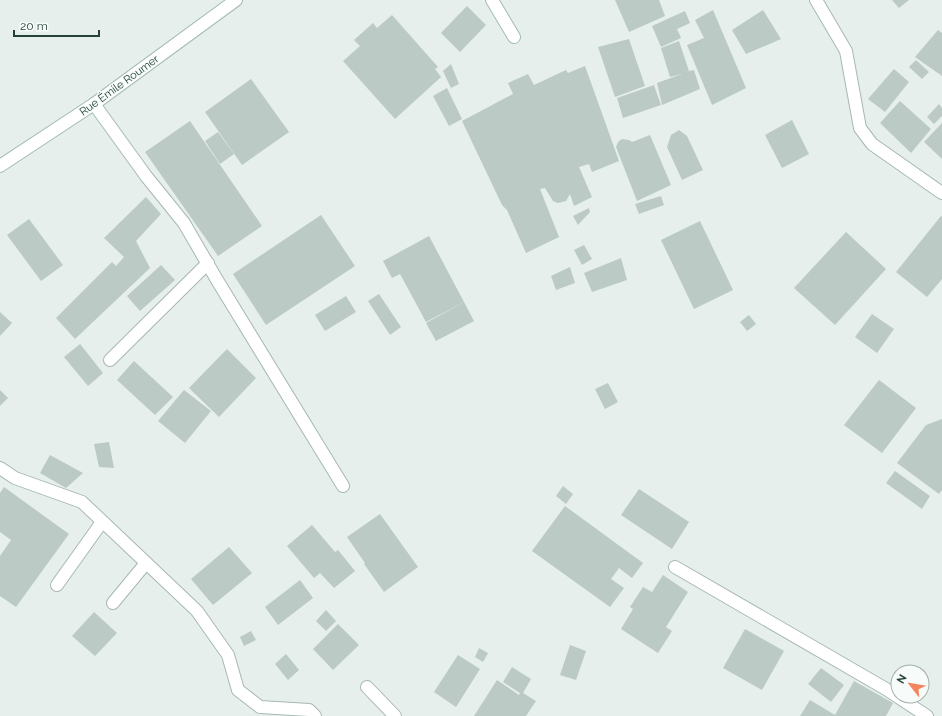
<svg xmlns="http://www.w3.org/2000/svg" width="942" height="716" font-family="Raleway,sans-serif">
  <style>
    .building { fill: #bbcac4 }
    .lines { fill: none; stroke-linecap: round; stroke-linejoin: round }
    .lane-casing { stroke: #a8b8b2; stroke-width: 14 }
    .street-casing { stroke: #a8b8b2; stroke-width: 14 }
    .secondary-casing { stroke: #a4bbb3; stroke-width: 14 }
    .lane { stroke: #fff; stroke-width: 12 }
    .street { stroke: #fff; stroke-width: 12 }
    .secondary { stroke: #fff; stroke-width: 12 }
    .labels { text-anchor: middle; stroke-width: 3; stroke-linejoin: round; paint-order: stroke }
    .street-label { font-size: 11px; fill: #24423a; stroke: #f7fbf9 }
  </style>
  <rect width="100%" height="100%" fill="#e6efeb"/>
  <g class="building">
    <polygon points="615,0 659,0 665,16 629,32"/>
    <polygon points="892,0 909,0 899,8"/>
    <polygon points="467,6 486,25 460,52 441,33"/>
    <polygon points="713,10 746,88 712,105 687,45 704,38 695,20"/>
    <polygon points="763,10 781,39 746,54 732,30"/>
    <polygon points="685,11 690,23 677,29 681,38 661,47 652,26"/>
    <polygon points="392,15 438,67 435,69 441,77 395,119 343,61 360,46 354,40 373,23 377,28"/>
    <polygon points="938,30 942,33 942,76 915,57"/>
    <polygon points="629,39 645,86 615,97 598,47"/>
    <polygon points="679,41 689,71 694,70 700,89 662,105 657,83 682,74 670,77 661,48"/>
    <polygon points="916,60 929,72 922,79 909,67"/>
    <polygon points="451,64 459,84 451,88 443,71"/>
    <polygon points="585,66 619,161 592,172 589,164 579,167 592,197 574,206 570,194 566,201 558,203 553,201 545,188 540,189 559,237 526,253 507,210 502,205 462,121 513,94 508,83 528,74 534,85 566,70 568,73"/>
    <polygon points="894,69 909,82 885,112 868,99"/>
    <polygon points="251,79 289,132 242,165 205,112"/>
    <polygon points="654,85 661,105 623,118 617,98"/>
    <polygon points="447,88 462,119 449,126 433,96"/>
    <polygon points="900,101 931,129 911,153 880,123"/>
    <polygon points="939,104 942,108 942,116 934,124 927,117"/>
    <polygon points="792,120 809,154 782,168 765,135"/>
    <polygon points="190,121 262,226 218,256 145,152"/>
    <polygon points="942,123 942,159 924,142"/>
    <polygon points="679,130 687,136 703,170 682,180 667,147 671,135"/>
    <polygon points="218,132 234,154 220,164 205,141"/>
    <polygon points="650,135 671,185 637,201 616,147 618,142 622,139 629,140 632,142"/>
    <polygon points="661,196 664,205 639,214 635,204"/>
    <polygon points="146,197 161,214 136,241 150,268 75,339 56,318 112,262 116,266 124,257 104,238"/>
    <polygon points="589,208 590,212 578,225 573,216"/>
    <polygon points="321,215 355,266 266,325 233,274"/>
    <polygon points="941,216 942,217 942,279 927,297 896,272"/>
    <polygon points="29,219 63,265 41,281 7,235"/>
    <polygon points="700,221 733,290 694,309 661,240"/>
    <polygon points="846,232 886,269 835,325 794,288"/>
    <polygon points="429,236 464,302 426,322 400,274 392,278 383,261"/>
    <polygon points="584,245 592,259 582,265 574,250"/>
    <polygon points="621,258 627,280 592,292 584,273"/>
    <polygon points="161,265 175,280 140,311 127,296"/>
    <polygon points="570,267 575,283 556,290 551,276"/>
    <polygon points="379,294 401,327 390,335 368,301"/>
    <polygon points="346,296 356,312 325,331 315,315"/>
    <polygon points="464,302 474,321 436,341 426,323"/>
    <polygon points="0,312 12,323 0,336"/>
    <polygon points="872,314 894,329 877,353 855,337"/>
    <polygon points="749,315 756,324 747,331 740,322"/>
    <polygon points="80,344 103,373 88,386 64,357"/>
    <polygon points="227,349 256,378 219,417 189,388"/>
    <polygon points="134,361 173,397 155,415 117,380"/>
    <polygon points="879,380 916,408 882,453 844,425"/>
    <polygon points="608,383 618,402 605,409 595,389"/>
    <polygon points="0,390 8,398 0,406"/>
    <polygon points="184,390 211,411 185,443 158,421"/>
    <polygon points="942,419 942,490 939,494 897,463 926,425"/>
    <polygon points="109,442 114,468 99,467 94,444"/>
    <polygon points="50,455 83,473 66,488 40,473"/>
    <polygon points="895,471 930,496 922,509 886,483"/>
    <polygon points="563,486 573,494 566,504 556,496"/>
    <polygon points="4,487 69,534 16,607 0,596 0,556 11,540 0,532 0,493"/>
    <polygon points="639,489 689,522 672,549 621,515"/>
    <polygon points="565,506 643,563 632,578 619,568 611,579 624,588 610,607 532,551"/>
    <polygon points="380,514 418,567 384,592 364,564 365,563 347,537"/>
    <polygon points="312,525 335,552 338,550 355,571 334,588 320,573 314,578 287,546"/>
    <polygon points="229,547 252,573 213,605 191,579"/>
    <polygon points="663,575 688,592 666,627 672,631 658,653 621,629 633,609 630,607 643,587 652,592"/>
    <polygon points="300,580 313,598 278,625 265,607"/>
    <polygon points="326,610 336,621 326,631 316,621"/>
    <polygon points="94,612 117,633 95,656 72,636"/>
    <polygon points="338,624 359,645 333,670 313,649"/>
    <polygon points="745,629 784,651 762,690 723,668"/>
    <polygon points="251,631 256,640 244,646 240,637"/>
    <polygon points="570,645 586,651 576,680 560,675"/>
    <polygon points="479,648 488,653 483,662 475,657"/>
    <polygon points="286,654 299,670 288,680 275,664"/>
    <polygon points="458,655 480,669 456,707 434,692"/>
    <polygon points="512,667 531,679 523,693 536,701 526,716 474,716 497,680 519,695 520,693 503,682"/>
    <polygon points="821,668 844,685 831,702 808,684"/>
    <polygon points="854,681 893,703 886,716 800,716 810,700 835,715"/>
  </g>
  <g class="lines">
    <g class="lane-casing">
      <g id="lane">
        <polyline points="94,104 146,176 184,223 217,280 343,486"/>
        <polyline points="110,360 208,263"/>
        <polyline points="57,585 102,522"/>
        <polyline points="113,603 146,563"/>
        <polyline points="367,687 395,716"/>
      </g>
    </g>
    <g class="street-casing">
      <g id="street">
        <polyline points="816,0 846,51 860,128 872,144 942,193"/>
        <polyline points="0,468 15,478 82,502 197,611 228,655 238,690 260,707 309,710 315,716"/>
        <polyline points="675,567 886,689 927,716"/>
      </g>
    </g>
    <g class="secondary-casing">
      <g id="secondary">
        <polyline points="492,0 514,37"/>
        <polyline points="0,166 94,104 236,0"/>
      </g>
    </g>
    <use href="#lane" class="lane"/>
    <use href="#street" class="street"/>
    <use href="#secondary" class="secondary"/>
  </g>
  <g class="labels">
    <g class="street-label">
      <text transform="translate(119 85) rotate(-36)" y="4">Rue Émile Roumer</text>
    </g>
  </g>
  <g transform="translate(910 684) rotate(301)"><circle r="19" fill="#f7fbf9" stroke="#a3b1ad"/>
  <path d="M0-3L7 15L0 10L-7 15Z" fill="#f4845f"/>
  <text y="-6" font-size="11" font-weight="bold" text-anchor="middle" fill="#24423a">N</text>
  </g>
  <path d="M14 30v6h85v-6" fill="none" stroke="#24423a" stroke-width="2"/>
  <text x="20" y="30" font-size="12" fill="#24423a" stroke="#f7fbf9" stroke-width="3" paint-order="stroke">20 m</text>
</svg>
